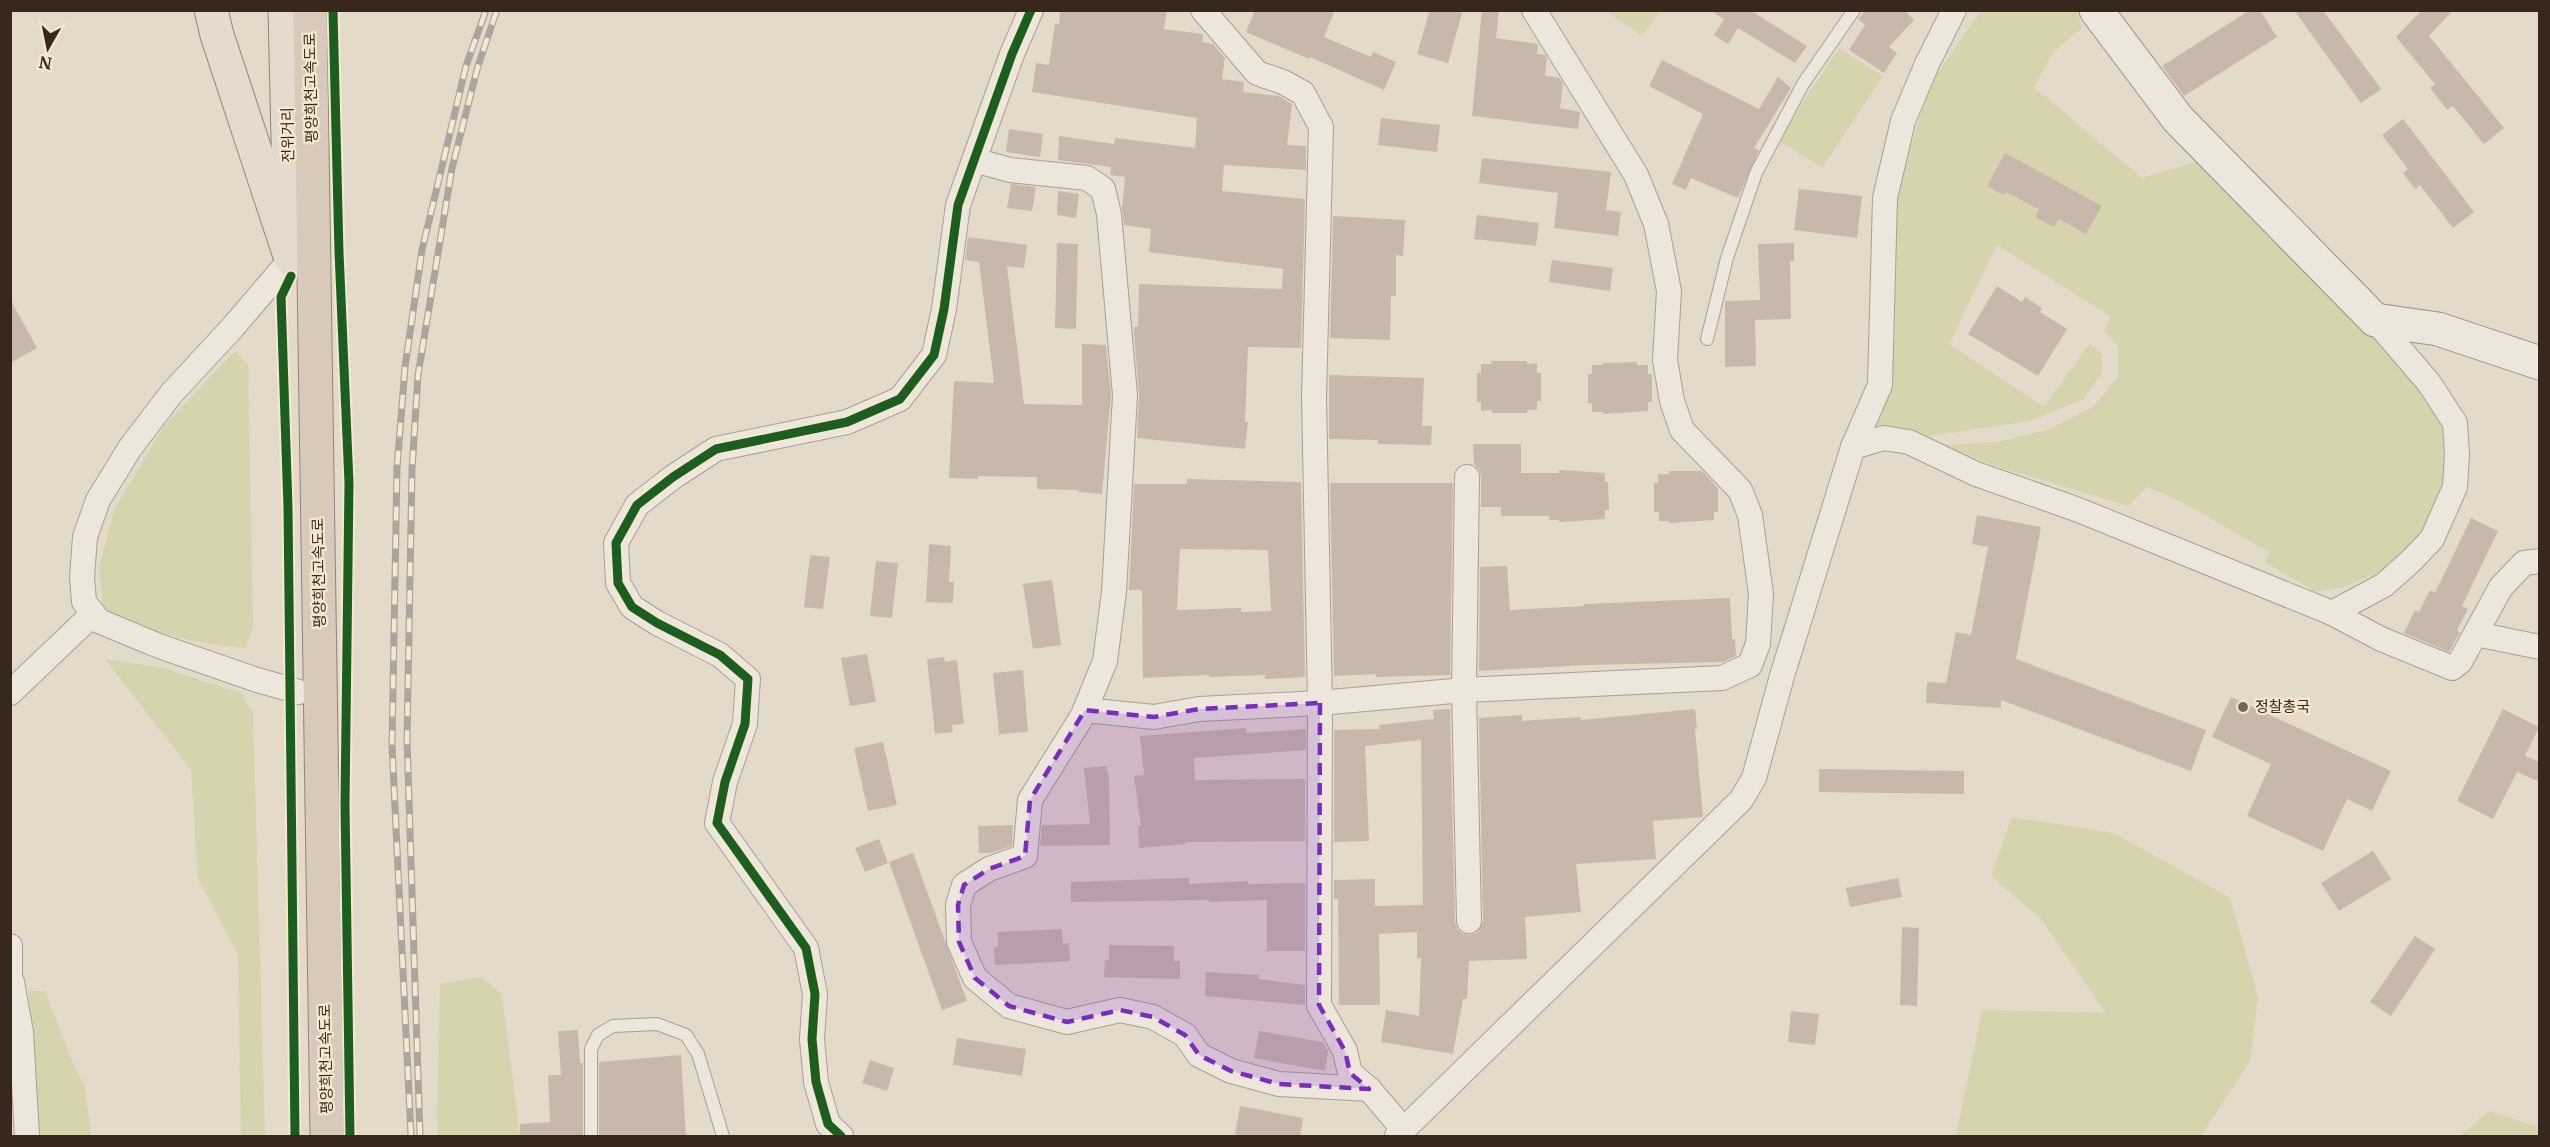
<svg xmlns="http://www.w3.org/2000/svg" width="2550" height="1147" font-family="Merriweather,'Noto Sans KR',serif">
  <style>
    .green { fill: #d7d3ac }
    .building { fill: #c8b8ab; fill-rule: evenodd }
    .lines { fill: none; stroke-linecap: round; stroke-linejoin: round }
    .lane-casing { stroke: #a99f94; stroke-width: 14 }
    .street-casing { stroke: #a99f94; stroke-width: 26 }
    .secondary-casing { stroke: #998f84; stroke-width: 35 }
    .primary-casing { stroke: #8e857b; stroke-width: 35 }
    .highway-casing { stroke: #8e857b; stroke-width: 35 }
    .lane { stroke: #ece6dd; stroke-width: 12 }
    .street { stroke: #ece6dd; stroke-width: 24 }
    .secondary { stroke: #ece6dd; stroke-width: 33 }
    .primary { stroke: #e4dbce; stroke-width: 33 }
    .highway { stroke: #d7cabb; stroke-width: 33 }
    .rail-casing { stroke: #aba59d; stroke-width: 7 }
    .rail { stroke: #f6e8d0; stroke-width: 4.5; stroke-dasharray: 14; stroke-linecap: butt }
    .cycleway-casing { stroke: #f6e8d0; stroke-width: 13 }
    .cycleway { stroke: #1b5e20; stroke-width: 9 }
    .marked { fill: #7b2cbf; fill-opacity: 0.2; stroke: #7b2cbf; stroke-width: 4.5; stroke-dasharray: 12 8; stroke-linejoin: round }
    .poi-dot { fill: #746659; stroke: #f6e8d0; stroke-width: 2 }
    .labels { text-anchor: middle; stroke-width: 4.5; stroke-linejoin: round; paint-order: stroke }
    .street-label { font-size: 15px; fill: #38271c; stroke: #f6e8d0 }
    .poi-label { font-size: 15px; fill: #38271c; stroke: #f6e8d0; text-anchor: start }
  </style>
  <rect width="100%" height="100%" fill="#e4daca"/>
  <g class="green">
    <polygon points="1607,11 1660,11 1642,36"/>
    <polygon points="1980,12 2077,12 2082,28 2054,51 2034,87 2142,178 2195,162 2395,360 2442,419 2448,445 2447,477 2437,509 2415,544 2380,572 2344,587 2316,592 2265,562 2269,552 2184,503 2147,487 2128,506 1992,465 1945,445 1998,442 2050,429 2093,407 2118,377 2118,346 2104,332 2110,316 1997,245 1949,344 2044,407 2090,343 2102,354 2102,373 2084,399 2030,421 1923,437 1872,424 1882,403 1895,340 1897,189 1932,81"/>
    <polygon points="1839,48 1883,76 1822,168 1778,140"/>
    <path d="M235 351 248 364 253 628 245 648C202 645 138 631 103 607L99 568 114 510 164 426Z"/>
    <polygon points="105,659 163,668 241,693 253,713 265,1136 241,1136 238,955 198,878 191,770"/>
    <polygon points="2012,817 2114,833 2230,898 2258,997 2250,1061 2201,1136 1956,1136 1982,1010 2106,1013 2041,919 1991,876"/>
    <polygon points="481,977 502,994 520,1136 438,1136 437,1113 440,984"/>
    <polygon points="29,991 45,991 72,1061 85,1087 91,1136 37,1136"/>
    <polygon points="2489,1111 2539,1127 2539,1136 2460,1136"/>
  </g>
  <g class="building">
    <polygon points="1060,10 1167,10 1164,29 1203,34 1202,42 1213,44 1225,58 1222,79 1244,82 1243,92 1279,96 1292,104 1287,145 1306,146 1306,170 1224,165 1222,191 1305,199 1301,348 1248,347 1245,422 1248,422 1245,449 1137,438 1139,394 1134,334 1134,327 1138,327 1139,284 1282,289 1283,269 1149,252 1151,229 1124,225 1122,209 1125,177 1110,175 1111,167 1058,160 1059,136 1114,144 1115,138 1195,148 1197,118 1032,92 1036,63 1049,65 1055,23 1059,24"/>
    <polygon points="1255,10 1335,10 1324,37 1371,57 1373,52 1396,62 1384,90 1310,57 1309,59 1246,32"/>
    <polygon points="1430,10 1463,10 1448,63 1417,54"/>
    <polygon points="1482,10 1499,10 1496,38 1538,44 1537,54 1545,55 1547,58 1545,76 1559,78 1563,83 1560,108 1580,112 1578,129 1472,116"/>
    <polygon points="1710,10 1750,10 1807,46 1795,63 1738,28 1728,44 1714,35 1724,19"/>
    <polygon points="1866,10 1904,10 1914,20 1889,47 1897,53 1884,73 1849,50 1865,25 1858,19"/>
    <polygon points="2250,10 2260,10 2277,37 2184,96 2162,66"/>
    <polygon points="2294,10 2323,10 2381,89 2361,103"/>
    <polygon points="2422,10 2453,10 2429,36 2504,128 2484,144 2453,106 2447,110 2430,88 2435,84 2396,37"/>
    <polygon points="1662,60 1759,109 1778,77 1791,88 1754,148 1759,150 1738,198 1691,178 1686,190 1672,184 1703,114 1649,86"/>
    <polygon points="1381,118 1440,125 1437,152 1378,145"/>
    <polygon points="2403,119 2474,212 2453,228 2420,185 2415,189 2403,173 2408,169 2382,135"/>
    <polygon points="1009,129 1043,134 1040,157 1006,152"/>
    <polygon points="2005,153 2102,206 2086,234 2059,219 2054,227 2035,217 2039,209 2006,192 2004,195 1987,186"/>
    <polygon points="1482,158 1611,172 1606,210 1621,212 1618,236 1554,228 1558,193 1479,183"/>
    <polygon points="1011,184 1036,187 1032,211 1007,208"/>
    <polygon points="1799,189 1862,196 1857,238 1794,230"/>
    <polygon points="1058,191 1079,194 1076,218 1057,215"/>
    <polygon points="1477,215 1539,223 1536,246 1474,239"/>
    <polygon points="1333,216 1405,220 1403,256 1396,255 1396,296 1391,296 1390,340 1330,338"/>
    <polygon points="968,237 1027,245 1024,268 1007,266 1024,404 1082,405 1082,344 1106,345 1111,395 1102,494 1078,492 1079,490 1037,489 1037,477 978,476 978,479 949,478 954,381 994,383 979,262 965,260"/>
    <polygon points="1057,243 1078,244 1076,329 1055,328"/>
    <polygon points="1794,243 1794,261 1790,261 1791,319 1755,320 1756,366 1725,367 1725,301 1760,300 1758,244"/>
    <polygon points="1552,260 1613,268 1610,291 1549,282"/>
    <polygon points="1997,286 2022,302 2025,297 2042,308 2040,312 2067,329 2038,376 1968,334"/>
    <polygon points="10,299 37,348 10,363"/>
    <polygon points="1491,361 1527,361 1527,364 1537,363 1537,373 1541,373 1541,401 1537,401 1537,410 1527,410 1527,413 1492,413 1492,410 1481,411 1481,402 1477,402 1477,373 1481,373 1481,364 1492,364"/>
    <polygon points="1637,362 1637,365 1648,365 1648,374 1652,374 1652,402 1648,402 1648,411 1603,414 1603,412 1592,412 1592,403 1588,403 1588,374 1592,374 1592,365 1602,365 1602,363"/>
    <polygon points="1329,375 1424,378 1422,426 1432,426 1431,445 1378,444 1378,440 1329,439"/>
    <polygon points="1473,444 1521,444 1521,473 1559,473 1559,470 1605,473 1605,482 1608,482 1609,510 1605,510 1605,519 1559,522 1559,520 1549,520 1549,516 1501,516 1501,507 1481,507 1481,477 1479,470 1474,464"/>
    <polygon points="1669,471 1702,471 1718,488 1718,512 1714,512 1714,520 1669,523 1669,521 1659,521 1659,512 1654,512 1654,483 1658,483 1658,474 1669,474"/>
    <path d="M1187 479 1301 482 1305 677 1265 679V675L1209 677V675L1143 678 1142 590H1129L1134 484H1187ZM1180 549 1268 550 1271 611 1241 612V608L1177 610Z"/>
    <polygon points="1330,483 1453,483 1450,675 1376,677 1376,674 1334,676"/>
    <polygon points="1977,515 2041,527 2016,659 2206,730 2191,771 2001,700 2001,708 1926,703 1927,682 1946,683 1956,632 1971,635 1988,547 1972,544"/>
    <polygon points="2471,518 2498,531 2462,606 2468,609 2457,630 2460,632 2449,652 2404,633 2415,610 2419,612 2430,590 2435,593"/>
    <polygon points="929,544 951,546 949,582 954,582 953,603 926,602"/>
    <polygon points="810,555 830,557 823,609 804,607"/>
    <polygon points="876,561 898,563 892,618 870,616"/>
    <polygon points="1507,566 1510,610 1584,606 1584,604 1730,598 1732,639 1735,639 1736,656 1723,662 1585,665 1479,671 1480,567"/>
    <polygon points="1052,580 1061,645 1033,649 1023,584"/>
    <polygon points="867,654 876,702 850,706 841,658"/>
    <polygon points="944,657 945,662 957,660 964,724 952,725 953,732 935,734 927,659"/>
    <polygon points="1023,670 1028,732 999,734 993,673"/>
    <polygon points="2231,697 2391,771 2372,811 2347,799 2323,851 2247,816 2271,764 2212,737"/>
    <polygon points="1450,709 1455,921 1457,929 1463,934 1470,935 1477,933 1483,921 1479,718 1522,715 1522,721 1580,717 1581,720 1695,709 1697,729 1695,729 1703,817 1653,821 1656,859 1576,864 1581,912 1525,917 1527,959 1469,961 1467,999 1463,999 1453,1054 1381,1042 1386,1010 1419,1016 1421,958 1417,958 1417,932 1379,934 1380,1005 1339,1005 1338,899 1334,899 1334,880 1375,879 1375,906 1423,905 1421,740 1365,746 1369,841 1334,842 1334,730 1380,729 1379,725 1434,719 1433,710"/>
    <polygon points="2503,709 2539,727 2525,756 2540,762 2540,782 2517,772 2493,819 2457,801"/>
    <polygon points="1246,728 1246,733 1306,729 1306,750 1194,758 1195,780 1305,779 1305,841 1186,842 1186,844 1139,848 1138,826 1141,826 1134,776 1144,775 1140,736"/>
    <polygon points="883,742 897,805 868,811 854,748"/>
    <polygon points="1106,766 1109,778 1110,845 1040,846 1042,825 1090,824 1084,768"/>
    <polygon points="1819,769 1964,771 1964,794 1819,792"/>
    <polygon points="1013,825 1012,846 991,853 979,853 978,826"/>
    <polygon points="879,839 888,863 865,872 855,848"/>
    <polygon points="2373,851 2391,879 2339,911 2321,883"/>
    <polygon points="913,853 967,1001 942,1010 889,862"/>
    <polygon points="1189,878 1189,884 1248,881 1248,884 1305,883 1305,951 1267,951 1267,900 1209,902 1209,900 1071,902 1071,882"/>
    <polygon points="1898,878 1902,897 1850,907 1846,888"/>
    <polygon points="1902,927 1919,928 1917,1006 1900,1005"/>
    <polygon points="1062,929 1063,944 1069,943 1070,961 995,965 994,947 998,947 998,932"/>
    <polygon points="2415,936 2435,949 2391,1016 2370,1002"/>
    <polygon points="1109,945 1174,946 1174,961 1180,961 1180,979 1104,977 1105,960 1109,960"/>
    <polygon points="1206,972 1259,975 1259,979 1305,985 1305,1005 1205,996"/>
    <polygon points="1791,1011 1819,1014 1815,1045 1788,1042"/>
    <polygon points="578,1030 580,1063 583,1063 583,1136 520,1137 520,1124 550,1122 548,1075 561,1075 558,1031"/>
    <polygon points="1259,1031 1323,1042 1328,1051 1325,1071 1254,1058"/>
    <polygon points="957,1038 1026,1049 1022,1076 953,1065"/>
    <polygon points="681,1055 686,1137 599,1135 599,1062"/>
    <polygon points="870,1060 894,1068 887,1091 862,1083"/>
    <polygon points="1240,1106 1303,1118 1300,1137 1249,1137 1235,1134"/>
  </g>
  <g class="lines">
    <g class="lane-casing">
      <g id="lane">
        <polyline points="1707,339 1727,258 1756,173 1803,84 1854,10"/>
        <polyline points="591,1136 591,1049 598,1035 613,1026 657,1024 686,1035 698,1054 723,1136"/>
      </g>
    </g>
    <g class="street-casing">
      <g id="street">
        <polyline points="1203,10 1257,73 1283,82 1303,93 1321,127 1314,397 1320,703 1319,1005 1345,1051 1350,1073 1369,1089 1404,1130"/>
        <polyline points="974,160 1010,170 1087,178 1103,189 1109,214 1125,395 1114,592 1105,661 1083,715 1030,800 1025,856 989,869 964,885 958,905 959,942 975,978 1009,1006 1067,1022 1120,1010 1153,1017 1185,1035 1199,1055 1231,1071 1279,1084 1369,1089"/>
        <polyline points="291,259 233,327 171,394 130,448 98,500 85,537 82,577 84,602 99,621 159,646 254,679 299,692"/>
        <polyline points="1853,447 1884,438 1909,442 1976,474 2076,509 2332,613 2381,639 2452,668 2460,662 2501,587 2524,563 2540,561"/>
        <polyline points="1467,477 1464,690 1469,921"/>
        <polyline points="2332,613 2384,585 2411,561 2432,539 2455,487 2457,454 2455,423 2429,383 2375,320"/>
        <polyline points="2476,634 2540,647"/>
        <polyline points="10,693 93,614"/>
        <polyline points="1085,710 1154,717 1199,709 1320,703 1464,690 1722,678 1750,665 1758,644 1761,594 1750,515 1740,490 1682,430 1672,401 1665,360 1669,291 1656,224 1636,175 1534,10"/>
        <polyline points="10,946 10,989"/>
        <polyline points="12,982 21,1032 27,1136"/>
        <polyline points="841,1136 828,1124 816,1082 812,1039 815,994 806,948 717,823 725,782 745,724 748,679 720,655 657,623 632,607 618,583 616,543 637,505 673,477 716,449 847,422 900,399 934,355 944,309 958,205 1012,54 1031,10"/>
        <polyline points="1397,1136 1741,800 1754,778 1782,676 1853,447 1880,385 1885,198 1903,121 1927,64 1954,10"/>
      </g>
    </g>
    <g class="secondary-casing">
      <polyline id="secondary" points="2096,10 2178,119 2375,320 2438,329 2540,363"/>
    </g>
    <g class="primary-casing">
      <g id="primary">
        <polyline points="211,10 217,35 291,259"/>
        <polyline points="285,10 290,224"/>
      </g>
    </g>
    <g class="highway-casing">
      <polyline id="highway" points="310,10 327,1136"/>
    </g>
    <use href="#lane" class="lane"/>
    <use href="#street" class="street"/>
    <use href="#secondary" class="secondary"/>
    <use href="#primary" class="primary"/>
    <use href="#highway" class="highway"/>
    <g class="rail-casing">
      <g id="rail">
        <polyline points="411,1136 392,745 397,468 405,367 422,250 466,66 486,10"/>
        <polyline points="420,1136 407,740 412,470 418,375 452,168 478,66 497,10"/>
      </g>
    </g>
    <use href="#rail" class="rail"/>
    <g class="cycleway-casing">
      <g id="cycleway">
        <polyline points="333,10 339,252 349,483 345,804 350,1136"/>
        <polyline points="291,276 281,297 288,508 295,1136"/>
        <polyline points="841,1136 828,1124 816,1082 812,1039 815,994 806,948 717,823 725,782 745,724 748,679 720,655 657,623 632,607 618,583 616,543 637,505 673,477 716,449 847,422 900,399 934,355 944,309 958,205 1012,54 1031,10"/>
      </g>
    </g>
    <use href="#cycleway" class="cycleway"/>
  </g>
  <path class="marked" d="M1320 703 1319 1005 1345 1051 1350 1073 1369 1089 1279 1084 1231 1071 1199 1055 1185 1035 1153 1017 1120 1010 1067 1022 1009 1006 975 978 959 942 958 905 964 885 989 869 1025 856 1030 800 1085 710 1154 717 1199 709Z"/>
  <circle class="poi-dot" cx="2243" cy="707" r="6"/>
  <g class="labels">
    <g class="street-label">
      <text transform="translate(311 88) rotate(-91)" y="5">평양희천고속도로</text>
      <text transform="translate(288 135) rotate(-91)" y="5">전위거리</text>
      <text transform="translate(319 573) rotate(-91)" y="5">평양희천고속도로</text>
      <text transform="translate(326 1059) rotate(-91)" y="5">평양희천고속도로</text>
    </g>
    <g class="poi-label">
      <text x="2255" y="712">정찰총국</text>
    </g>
  </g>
  <rect width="2550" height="1147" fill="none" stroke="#38271c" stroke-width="24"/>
  <g transform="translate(48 48) rotate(189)" stroke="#f6e8d0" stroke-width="4.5" paint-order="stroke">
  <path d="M0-4.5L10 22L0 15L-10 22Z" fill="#38271c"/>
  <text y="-9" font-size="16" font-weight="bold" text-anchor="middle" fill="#38271c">N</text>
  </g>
</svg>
